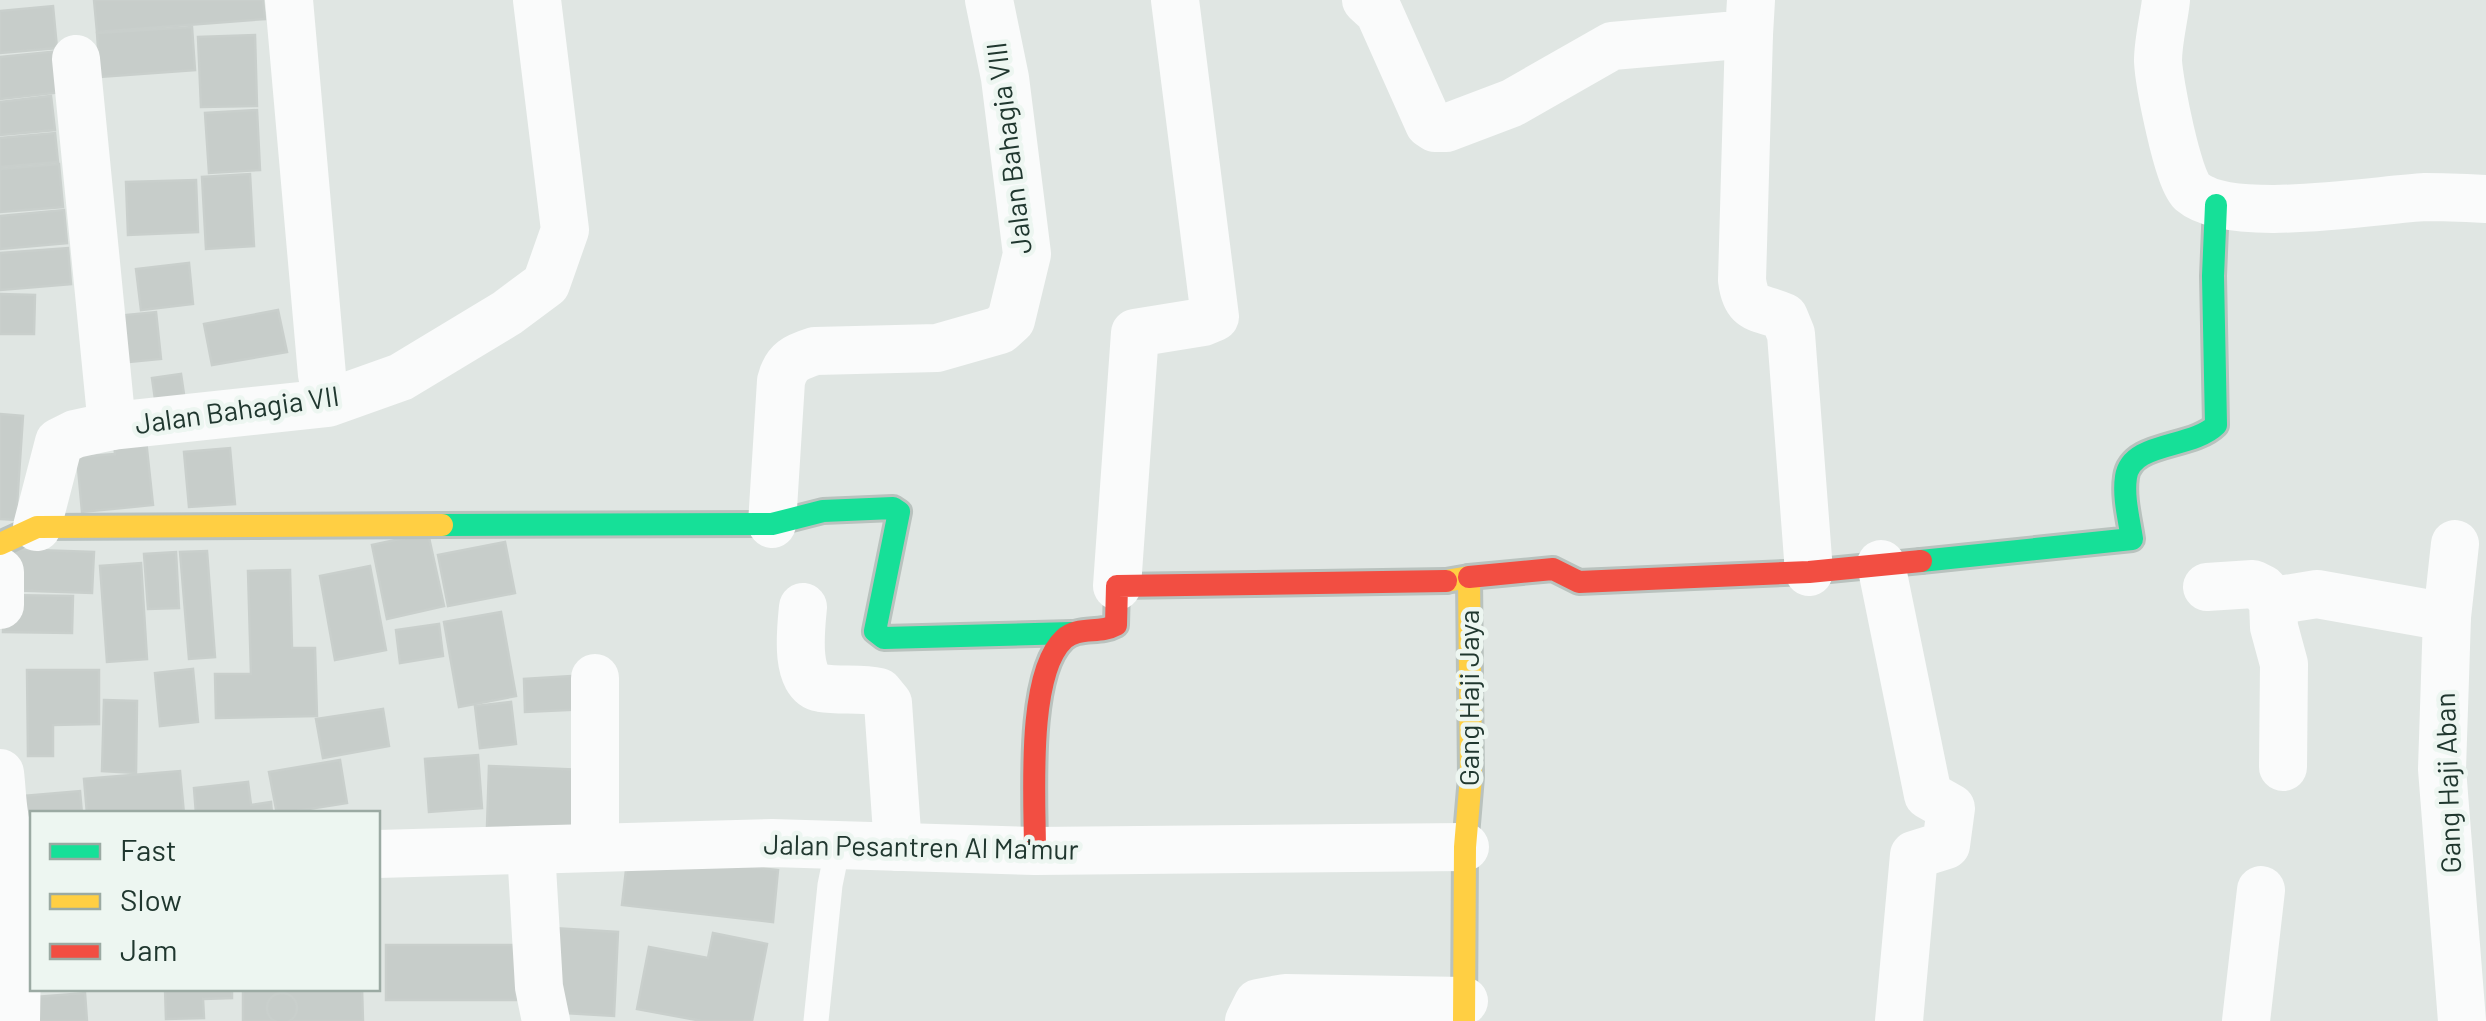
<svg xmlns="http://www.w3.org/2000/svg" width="2486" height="1021" font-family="Barlow,sans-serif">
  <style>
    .building { fill: #c7cdca; stroke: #c9cfcc; stroke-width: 2.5 }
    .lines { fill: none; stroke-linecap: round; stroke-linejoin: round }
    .fast-casing { stroke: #b9c2be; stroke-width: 28 }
    .slow-casing { stroke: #b9c2be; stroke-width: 28 }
    .jam-casing { stroke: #b9c2be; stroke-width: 28 }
    .lane { stroke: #fafbfb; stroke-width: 25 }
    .street { stroke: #fafbfb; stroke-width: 48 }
    .fast { stroke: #16e098; stroke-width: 22 }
    .slow { stroke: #ffcf43; stroke-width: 22 }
    .jam { stroke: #f24e42; stroke-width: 22 }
    .labels { text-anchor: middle; stroke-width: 9; stroke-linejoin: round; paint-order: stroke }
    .street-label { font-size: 28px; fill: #20372f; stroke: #edf6f1 }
  </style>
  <rect width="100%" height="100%" fill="#e0e6e3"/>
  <g class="building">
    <polygon points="94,0 263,0 265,19 97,32"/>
    <polygon points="53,6 57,48 0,53 0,11"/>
    <polygon points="192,27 195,70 100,77 97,33"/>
    <polygon points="255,35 257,106 201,107 198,37"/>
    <polygon points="59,51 63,92 0,99 0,57"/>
    <polygon points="51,96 55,130 0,135 0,102"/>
    <polygon points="257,110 260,170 209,173 205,113"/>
    <polygon points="55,133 58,162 0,167 0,138"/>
    <polygon points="59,164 63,207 0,212 0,169"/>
    <polygon points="250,174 254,246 206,249 202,177"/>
    <polygon points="196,180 198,232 128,235 126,182"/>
    <polygon points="64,210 67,243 0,249 0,216"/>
    <polygon points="68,248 71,284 0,290 0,253"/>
    <polygon points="189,263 193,304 141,310 136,269"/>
    <polygon points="0,294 35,295 34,334 0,334"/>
    <polygon points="278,310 287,352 212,365 204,324"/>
    <polygon points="156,312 161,359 109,364 105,317"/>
    <polygon points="181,374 186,408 157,413 152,378"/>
    <polygon points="0,414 23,416 16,520 0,519"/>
    <polygon points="146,440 153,505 82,512 77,457 115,454 114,442"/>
    <polygon points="230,448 235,504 189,507 184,452"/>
    <polygon points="428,533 444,606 387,619 372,545"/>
    <polygon points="505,542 515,593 448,606 438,555"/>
    <polygon points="7,549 94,552 92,593 5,590"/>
    <polygon points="207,551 215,657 189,659 180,552"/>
    <polygon points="176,552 179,608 148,609 144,554"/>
    <polygon points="141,563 147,659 107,662 100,566"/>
    <polygon points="370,566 386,650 335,660 320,576"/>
    <polygon points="290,570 292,648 315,648 317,716 216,718 215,674 251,674 248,571"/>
    <polygon points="4,595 73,596 72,633 3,632"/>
    <polygon points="501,612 516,696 459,707 444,622"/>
    <polygon points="439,624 443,656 400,663 396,630"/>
    <polygon points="193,669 198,722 160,726 155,673"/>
    <polygon points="27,670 99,670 99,724 53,725 53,756 28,756"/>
    <polygon points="587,675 589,709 525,712 524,679"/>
    <polygon points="104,700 137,701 136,773 102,771"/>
    <polygon points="511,702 516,744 480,748 475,706"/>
    <polygon points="383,709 389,746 323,758 316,719"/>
    <polygon points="478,755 482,808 429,812 425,759"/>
    <polygon points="340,760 347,803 277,814 269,772"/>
    <polygon points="489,766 585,770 583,831 487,827"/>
    <polygon points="180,771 184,814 87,814 84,779"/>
    <polygon points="248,782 251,805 271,802 272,814 196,814 194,788"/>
    <polygon points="80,791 82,814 32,814 32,852 24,796"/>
    <polygon points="628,853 778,870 773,922 622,905"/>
    <polygon points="553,928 618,932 614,1016 548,1012"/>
    <polygon points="713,933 767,944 752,1021 702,1021 637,1009 649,947 708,958"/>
    <rect x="386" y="945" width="130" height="55"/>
    <polygon points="165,988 232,988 232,998 203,999 204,1018 166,1019"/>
    <polygon points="243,988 362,988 363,1021 243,1021"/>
    <polygon points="85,993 87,1021 24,1021 23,998"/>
    <circle cx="282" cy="1008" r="15"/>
  </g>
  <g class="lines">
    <g class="fast-casing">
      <g id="fast">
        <polyline points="442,525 772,524 823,511 893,508 899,512 875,631 884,638 1072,633"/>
        <path d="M1921 561 2132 539C2129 519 2123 497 2126 477 2131 441 2192 449 2216 425L2213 276 2216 205"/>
      </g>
    </g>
    <g class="slow-casing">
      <g id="slow">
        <polyline points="0,544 37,527 442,525"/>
        <polyline points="1446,581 1469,577 1471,777 1465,847 1464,1021"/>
      </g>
    </g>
    <g class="jam-casing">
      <g id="jam">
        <polyline points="1469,577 1553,569 1579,582 1809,572 1921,561"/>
        <path d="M1035 851C1035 801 1026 674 1064 639 1078 626 1100 634 1116 625L1117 586 1446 581"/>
      </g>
    </g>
    <polyline class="lane" points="816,1021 830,885 838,846"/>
    <g class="street">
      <polyline points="289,0 322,375"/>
      <polyline points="1366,0 1379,12 1429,124 1435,128 1446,128 1512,103 1612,46 1749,34 1751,0"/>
      <path d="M2166 0C2164 19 2158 41 2158 61 2159 82 2178 181 2192 192 2231 225 2372 200 2425 197 2445 197 2466 198 2486 199"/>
      <path d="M1749 34 1742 280C1746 312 1759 306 1784 317L1791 334 1809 572"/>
      <polyline points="76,59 112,426"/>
      <path d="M772 524 781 381C786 361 796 357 815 351L937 348 1000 330 1011 320 1027 254 1005 78 989 0"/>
      <polyline points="37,527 59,442 75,434 112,426 328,403 401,377 507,313 546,284 565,230 537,0"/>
      <polyline points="2455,544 2447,617 2442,769 2462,1021"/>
      <polyline points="1881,564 1928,795 1951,808 1946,845 1914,855 1899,1021"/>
      <polyline points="0,572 0,605"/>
      <polyline points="1117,586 1135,333 1203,322 1215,317 1175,0"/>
      <polyline points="2207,587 2253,584 2263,589 2273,601 2274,627 2284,664 2283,767"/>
      <polyline points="2273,601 2317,594 2447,617"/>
      <path d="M803 607C801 628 794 683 821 688 840 691 860 688 879 692L888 703 898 847"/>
      <polyline points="595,678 595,848"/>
      <path d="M0 773C4 804 0 845 32 860"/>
      <polyline points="531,850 539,987 546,1021"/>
      <polyline points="378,854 772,843 1035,851 1465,847"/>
      <polyline points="16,1021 18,896 24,856"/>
      <polyline points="1249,1021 1258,1003 1285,998 1464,1001"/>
      <polyline points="2246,1021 2261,890"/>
    </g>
    <use href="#fast" class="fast"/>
    <use href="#slow" class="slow"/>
    <use href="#jam" class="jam"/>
  </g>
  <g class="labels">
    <g class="street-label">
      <text transform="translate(1009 148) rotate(-97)" y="10">Jalan Bahagia VIII</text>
      <text transform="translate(237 410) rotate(-8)" y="10">Jalan Bahagia VII</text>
      <text transform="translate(1469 698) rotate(-90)" y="10">Gang Haji Jaya</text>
      <text transform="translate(2448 783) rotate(-92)" y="10">Gang Haji Aban</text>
      <text transform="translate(921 847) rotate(1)" y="10">Jalan Pesantren Al Ma'mur</text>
    </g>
  </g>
  <rect x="30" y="811" width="350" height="180" fill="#edf6f1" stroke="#9baaa3" stroke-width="2.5"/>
  <rect x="50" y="844" width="50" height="15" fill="#16e098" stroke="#9baaa3" stroke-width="2.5"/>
  <text x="120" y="861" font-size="30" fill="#20372f">Fast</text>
  <rect x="50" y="894" width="50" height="15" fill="#ffcf43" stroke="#9baaa3" stroke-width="2.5"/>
  <text x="120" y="911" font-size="30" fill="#20372f">Slow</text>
  <rect x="50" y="944" width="50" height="15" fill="#f24e42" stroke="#9baaa3" stroke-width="2.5"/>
  <text x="120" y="961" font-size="30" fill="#20372f">Jam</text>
</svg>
